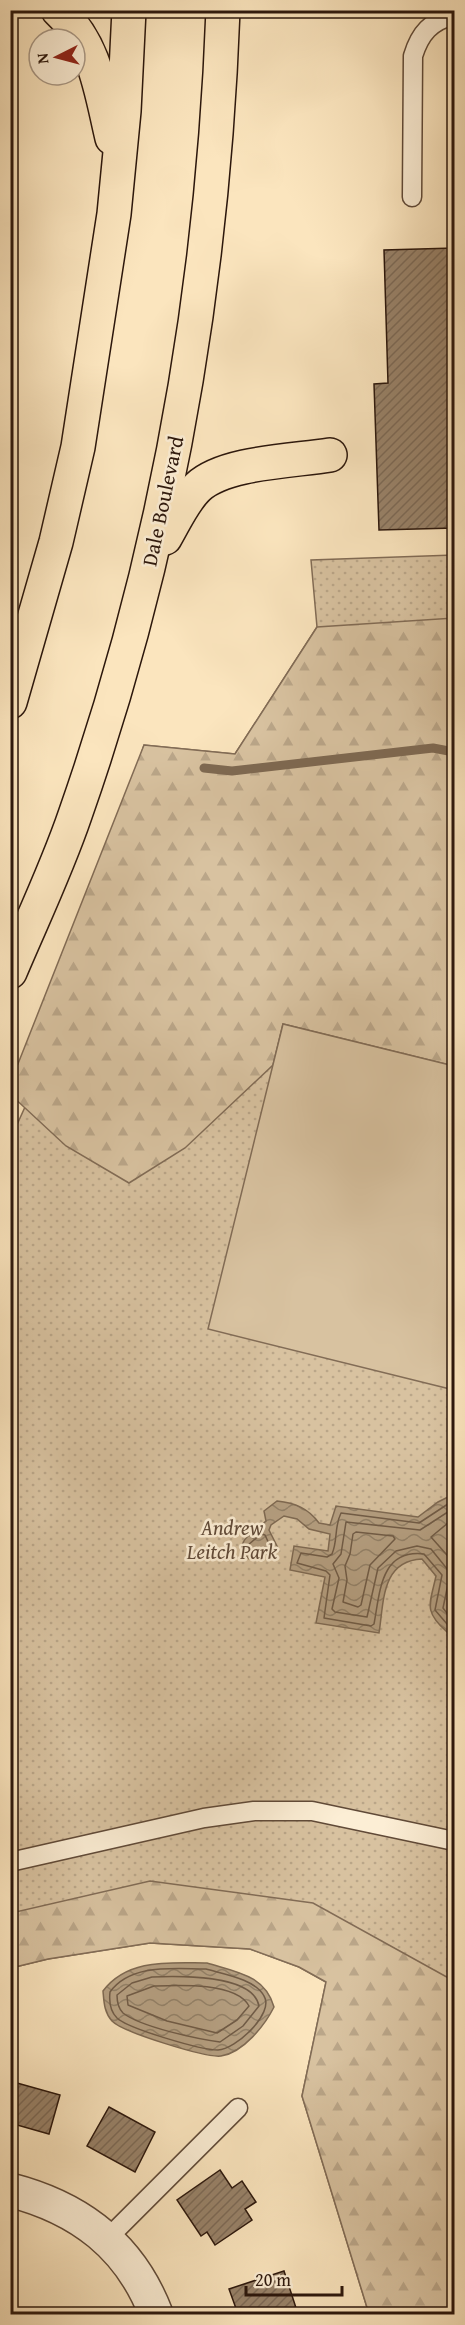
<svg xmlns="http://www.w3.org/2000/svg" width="465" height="2325" font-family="'Gentium Book Plus',serif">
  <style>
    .green { fill: url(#green-dots); stroke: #826c56; stroke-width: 1.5 }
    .forest { fill: url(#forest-firs); stroke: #826c56; stroke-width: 1.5 }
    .pitch { fill: #d8c2a0; stroke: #826c56; stroke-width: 1.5 }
    .water { fill: url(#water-waves); stroke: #7e6952; stroke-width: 1.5 }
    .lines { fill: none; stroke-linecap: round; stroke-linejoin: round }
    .shore { stroke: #705b46; stroke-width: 1.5 }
    .stream { stroke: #7e6952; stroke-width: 9 }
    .building { fill: url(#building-hatch); stroke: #2c170c; stroke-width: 1.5 }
    .lane-casing { stroke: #604a38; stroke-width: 21 }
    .street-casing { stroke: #604a38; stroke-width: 36 }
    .primary-casing { stroke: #2c170c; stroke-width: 36 }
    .lane { stroke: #fceed5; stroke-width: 18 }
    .street { stroke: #fceed5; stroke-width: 33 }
    .primary { stroke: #fbe5be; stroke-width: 33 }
    .labels { text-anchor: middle; stroke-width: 5; stroke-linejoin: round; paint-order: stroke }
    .street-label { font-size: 21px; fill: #2c170c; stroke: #fceed5 }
    .park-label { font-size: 21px; font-style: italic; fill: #604a38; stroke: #fceed5 }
  </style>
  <defs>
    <pattern id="green-dots" width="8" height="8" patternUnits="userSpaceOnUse" patternTransform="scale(1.5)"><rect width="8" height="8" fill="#d8c2a0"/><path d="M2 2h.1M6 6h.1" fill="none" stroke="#baa689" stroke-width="1.8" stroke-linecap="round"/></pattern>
    <pattern id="forest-firs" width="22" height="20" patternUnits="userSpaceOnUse" patternTransform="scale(1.5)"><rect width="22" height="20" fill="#d8c2a0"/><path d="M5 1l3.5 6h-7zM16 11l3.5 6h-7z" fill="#baa689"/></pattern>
    <pattern id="water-waves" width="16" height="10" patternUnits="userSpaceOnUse" patternTransform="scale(1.5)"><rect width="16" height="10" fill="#b59f81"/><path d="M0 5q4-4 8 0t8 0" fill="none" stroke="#938168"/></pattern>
    <pattern id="building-hatch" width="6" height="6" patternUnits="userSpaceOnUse" patternTransform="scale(1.5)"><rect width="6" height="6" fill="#988269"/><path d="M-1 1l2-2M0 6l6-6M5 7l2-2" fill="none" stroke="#7c6955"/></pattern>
  </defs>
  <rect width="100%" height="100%" fill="#fbe5be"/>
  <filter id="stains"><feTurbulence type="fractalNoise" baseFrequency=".00333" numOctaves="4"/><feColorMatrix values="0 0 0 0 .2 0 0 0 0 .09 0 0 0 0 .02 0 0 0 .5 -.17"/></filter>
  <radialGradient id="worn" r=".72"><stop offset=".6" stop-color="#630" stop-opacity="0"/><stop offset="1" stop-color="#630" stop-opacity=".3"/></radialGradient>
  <polygon class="green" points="454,555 454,2314 369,2314 302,2096 326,1982 299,1967 250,1949 150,1943 48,1959 11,1968 11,1138 39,1076 144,745 235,754 317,627 311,560"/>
  <g class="forest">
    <polygon points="454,618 454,1066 283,1024 273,1065 185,1148 129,1183 66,1146 11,1095 10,1084 144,745 235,754 317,627"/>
    <polygon points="150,1881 313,1903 454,1981 454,2314 369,2314 302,2096 326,1982 299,1967 250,1949 150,1943 48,1959 11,1968 11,1913"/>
  </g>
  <polygon class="pitch" points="283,1024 454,1066 454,1390 208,1329"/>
  <g class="water">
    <path d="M454 1494V1630L447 1632C423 1611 430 1604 436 1576L422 1559C381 1561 384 1602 379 1633L316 1623 325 1577 290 1570 294 1546 328 1551 330 1534 309 1529 297 1519 284 1516 271 1525 269 1530 278 1548 274 1552 249 1559C231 1542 253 1533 266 1521L264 1511 277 1501C295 1503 308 1508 319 1523L330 1525 336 1506 418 1517 438 1502Z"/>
    <path d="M207 1963C236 1972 265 1975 274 2007 265 2025 243 2053 221 2056 206 2058 122 2032 112 2021 104 2012 104 2002 103 1991 128 1958 170 1963 207 1963Z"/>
  </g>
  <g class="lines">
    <g class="shore">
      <path d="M454 1500 419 1523 341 1513C334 1527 338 1540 332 1554L327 1557 301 1553 297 1563 326 1571 330 1575 324 1618 371 1626 374 1624C380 1593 380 1549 424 1554L442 1575 435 1610 447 1624H454"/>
      <polyline points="454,1508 420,1530 346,1522 341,1554 333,1564 339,1578 332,1609 335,1612 367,1617 378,1568 396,1551 417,1546 431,1549 448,1570 449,1579 443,1608 449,1616 454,1617"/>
      <polyline points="454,1518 431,1537 454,1563"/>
      <polygon points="356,1532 393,1536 395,1539 370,1565 361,1605 358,1607 343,1602 347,1580 345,1566 350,1554 353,1534"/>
      <polygon points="261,1534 265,1535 270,1546 250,1552 248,1545"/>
      <path d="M206 1969C223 1974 255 1979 264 1996 275 2013 235 2050 218 2050 201 2050 129 2029 117 2018 110 2011 109 2001 110 1992 131 1963 174 1969 206 1969Z"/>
      <path d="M152 1977C177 1976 253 1974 259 2006L243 2026 220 2042C197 2039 141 2027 123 2013 118 2008 117 2002 117 1995L132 1983Z"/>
      <path d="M154 1986C178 1985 236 1982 249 2006L237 2020 217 2033 167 2021 128 2005 127 1996Z"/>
    </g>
    <polyline class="stream" points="204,768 232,771 433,748 454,752"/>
  </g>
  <g class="building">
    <polygon points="454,248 454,528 379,530 374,384 388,383 384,250"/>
    <polygon points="17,2083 60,2095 49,2134 10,2123 10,2107"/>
    <polygon points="109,2107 155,2132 135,2172 87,2146"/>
    <polygon points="220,2170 232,2188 242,2181 256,2202 245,2209 252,2220 215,2245 207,2232 201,2236 177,2200"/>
    <polygon points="284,2271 298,2314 238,2314 229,2289"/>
  </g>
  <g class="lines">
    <g class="lane-casing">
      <g id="lane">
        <path d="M412 197 413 56C420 33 431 21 454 15"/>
        <polyline points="10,1862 204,1818 254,1811 312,1811 454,1841"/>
        <polyline points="107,2239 238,2108"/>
      </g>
    </g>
    <g class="street-casing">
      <path id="street" d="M10 2190C80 2208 130 2246 156 2314"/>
    </g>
    <g class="primary-casing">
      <g id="primary">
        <path d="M58 10C96 44 101 92 112 138"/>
        <path d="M165 538C175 521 184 500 198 487 225 462 294 461 330 455"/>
        <polyline points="10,702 56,542 78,447 114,214 124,111 129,10"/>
        <path d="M10 972C32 920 57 868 75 815 166 556 213 285 223 10"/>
      </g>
    </g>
    <use href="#lane" class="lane"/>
    <use href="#street" class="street"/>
    <use href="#primary" class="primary"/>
  </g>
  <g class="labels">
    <g class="street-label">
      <text transform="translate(163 501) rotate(-78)" y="7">Dale Boulevard</text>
    </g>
    <g class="park-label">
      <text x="232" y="1535">Andrew<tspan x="232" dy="24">Leitch Park</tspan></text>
    </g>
  </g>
  <rect width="465" height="2325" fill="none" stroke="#fbe5be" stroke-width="36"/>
  <rect x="12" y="12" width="441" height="2301" fill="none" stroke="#2c170c" stroke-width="3"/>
  <rect x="18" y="18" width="429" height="2289" fill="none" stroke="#2c170c" stroke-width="1.5"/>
  <g transform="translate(57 57) rotate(264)"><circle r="28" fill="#fceed5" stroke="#a99885" stroke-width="1.5"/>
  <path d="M0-4.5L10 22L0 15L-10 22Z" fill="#8f2418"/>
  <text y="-9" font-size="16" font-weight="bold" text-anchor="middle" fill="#2c170c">N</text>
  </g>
  <path d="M246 2286v9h96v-9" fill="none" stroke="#2c170c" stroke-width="3"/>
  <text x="255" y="2286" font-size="18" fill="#2c170c" stroke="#fceed5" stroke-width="4.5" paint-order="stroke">20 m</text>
  <rect width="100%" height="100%" filter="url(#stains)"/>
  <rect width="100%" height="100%" fill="url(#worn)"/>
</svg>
